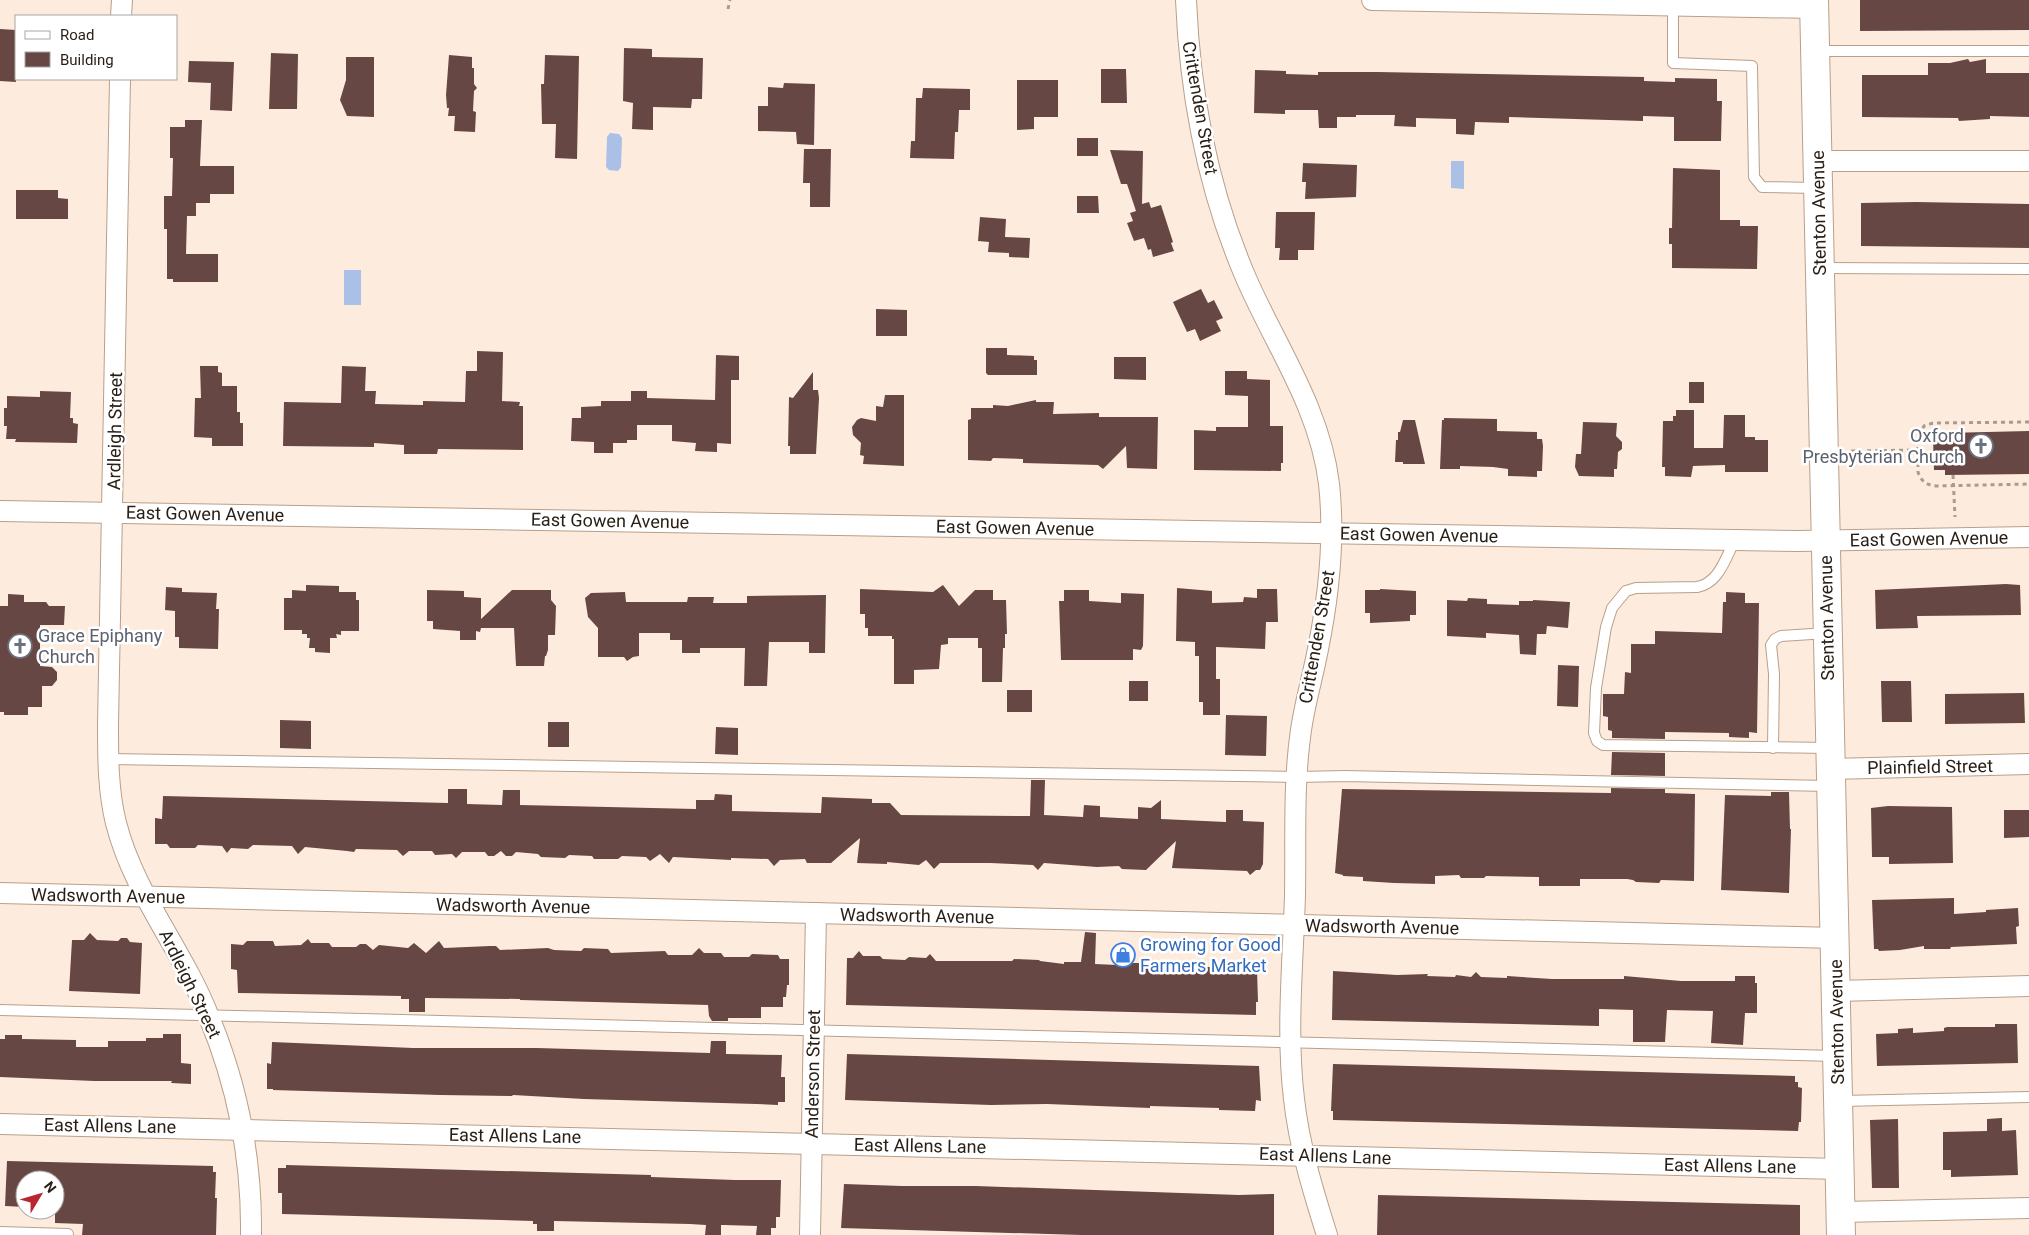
<svg xmlns="http://www.w3.org/2000/svg" width="2029" height="1235" font-family="Roboto,sans-serif">
  <style>
    .water { fill: #aac0e7 }
    .building { fill: #674744 }
    .lines { fill: none; stroke-linecap: round; stroke-linejoin: round }
    .lane-casing { stroke: #b99f89; stroke-width: 12 }
    .street-casing { stroke: #b99f89; stroke-width: 22 }
    .primary-casing { stroke: #b99f89; stroke-width: 30 }
    .path { stroke: #a99b8f; stroke-width: 3; stroke-dasharray: 4 4; stroke-linecap: butt }
    .lane { stroke: #fff; stroke-width: 10 }
    .street { stroke: #fff; stroke-width: 20 }
    .primary { stroke: #fff; stroke-width: 28 }
    .labels { text-anchor: middle; stroke-width: 5; stroke-linejoin: round; paint-order: stroke }
    .street-label { font-size: 18px; fill: #281e15; stroke: #fff }
    .worship-label { font-size: 18px; fill: #5b616d; stroke: #fff; text-anchor: end }
    .shop-label { font-size: 18px; fill: #366cbe; stroke: #fff; text-anchor: start }
  </style>
  <rect width="100%" height="100%" fill="#fdecde"/>
  <g class="water">
    <polygon points="610,133 619,134 622,138 621,167 618,171 609,170 606,167 607,137"/>
    <polygon points="1451,161 1464,161 1464,189 1451,188"/>
    <rect x="344" y="270" width="17" height="35"/>
  </g>
  <g class="building">
    <polygon points="1860,0 2029,0 2029,30 1860,31"/>
    <polygon points="0,29 16,30 16,82 0,81"/>
    <polygon points="624,48 652,49 652,57 703,58 702,99 692,99 691,108 653,107 653,130 632,129 633,103 623,101"/>
    <polygon points="271,53 298,54 297,109 269,109"/>
    <polygon points="449,55 472,57 472,68 474,68 474,84 477,88 474,91 473,111 476,112 475,132 454,131 455,116 448,116 449,108 447,108 446,95"/>
    <polygon points="545,55 579,56 577,159 555,158 556,124 542,124 541,84 544,84"/>
    <polygon points="346,57 374,57 374,117 347,116 340,100 346,80"/>
    <polygon points="1968,59 1970,62 1986,59 1986,73 2029,73 2029,117 1990,116 1990,119 1959,121 1958,118 1862,117 1862,75 1928,75 1928,63 1950,63"/>
    <polygon points="189,61 234,62 232,111 210,110 211,83 188,82"/>
    <polygon points="1101,69 1126,69 1127,103 1101,103"/>
    <polygon points="1255,70 1286,71 1286,74 1318,75 1318,72 1378,72 1644,77 1644,81 1675,82 1675,78 1717,79 1717,101 1722,101 1721,141 1674,141 1674,117 1643,116 1643,121 1509,117 1509,123 1475,122 1474,135 1456,134 1456,119 1416,118 1416,127 1394,126 1395,115 1356,115 1356,117 1337,117 1337,128 1319,128 1318,110 1285,110 1285,114 1254,113"/>
    <polygon points="1017,80 1058,80 1058,117 1034,117 1034,129 1017,130"/>
    <polygon points="784,83 815,84 814,145 797,144 796,132 758,131 758,106 768,106 768,87 783,88"/>
    <polygon points="923,88 970,89 970,110 959,110 958,132 955,132 954,159 910,158 911,141 915,141 916,98 922,98"/>
    <polygon points="185,120 202,120 200,166 234,166 234,194 210,194 210,203 196,203 196,216 187,216 186,254 218,254 218,282 173,282 173,279 167,279 167,229 164,229 164,196 172,196 173,158 170,158 170,127 185,127"/>
    <rect x="1077" y="138" width="21" height="18"/>
    <polygon points="804,149 831,149 830,207 810,207 810,183 803,183"/>
    <polygon points="1110,150 1143,151 1142,204 1149,202 1151,208 1161,205 1173,242 1171,243 1174,251 1153,257 1151,249 1148,250 1144,238 1134,241 1127,223 1133,221 1130,213 1136,211 1127,184 1121,184"/>
    <polygon points="1303,163 1357,165 1356,197 1305,199 1306,182 1302,182"/>
    <polygon points="1673,168 1720,170 1720,220 1740,220 1740,226 1758,226 1757,269 1672,268 1672,244 1669,244 1669,228 1672,228"/>
    <polygon points="16,190 58,190 58,198 68,199 68,219 16,219"/>
    <polygon points="1077,196 1098,196 1099,213 1077,213"/>
    <polygon points="1916,202 2029,204 2029,248 1861,246 1861,203"/>
    <polygon points="1276,212 1315,212 1314,250 1298,250 1298,260 1279,260 1280,248 1275,248"/>
    <polygon points="980,217 1006,219 1005,237 1030,238 1029,258 1009,257 1009,253 988,252 989,242 978,241"/>
    <polygon points="1201,289 1208,303 1214,300 1223,318 1216,321 1221,331 1200,341 1195,329 1187,332 1173,302"/>
    <polygon points="876,309 907,310 907,336 876,336"/>
    <polygon points="986,348 1007,348 1007,355 1034,356 1034,360 1037,360 1037,375 988,375 986,373"/>
    <polygon points="477,351 503,352 502,401 520,402 519,406 523,406 523,450 438,449 437,454 404,454 404,445 374,443 374,447 283,446 284,402 341,403 342,366 366,367 365,391 376,391 375,404 423,405 423,401 465,402 466,371 477,371"/>
    <polygon points="716,355 739,356 739,380 731,380 731,444 717,443 717,452 695,451 696,443 672,441 672,425 637,425 637,440 627,440 627,443 613,443 613,453 594,453 594,442 571,441 572,418 581,418 581,407 601,406 601,401 631,401 631,391 647,391 647,398 715,400"/>
    <polygon points="1114,357 1146,357 1146,380 1114,379"/>
    <polygon points="200,366 218,366 218,372 222,373 222,386 237,386 237,412 240,412 240,423 243,423 243,446 212,446 212,438 194,437 195,398 201,398"/>
    <polygon points="1225,371 1247,371 1247,379 1270,380 1270,426 1283,426 1283,463 1281,463 1281,471 1194,470 1194,430 1216,431 1216,427 1248,427 1248,396 1225,395"/>
    <polygon points="813,372 813,390 818,390 819,398 816,454 790,454 790,446 788,446 789,397 793,398"/>
    <rect x="1689" y="382" width="15" height="21"/>
    <polygon points="40,391 71,392 70,418 73,418 73,423 78,424 77,443 15,442 16,439 6,439 7,426 4,426 4,408 7,408 7,396 40,397"/>
    <polygon points="885,395 904,395 904,466 863,464 864,456 860,455 861,443 853,435 852,427 857,420 861,418 876,421 876,406 883,407"/>
    <polygon points="1036,400 1036,402 1054,402 1053,414 1099,413 1099,417 1158,417 1157,469 1127,468 1126,446 1103,469 1098,465 1023,463 1023,459 993,458 991,461 968,460 968,420 971,419 971,408 993,408 993,405 1008,406"/>
    <polygon points="1676,410 1694,410 1694,448 1723,448 1724,415 1745,415 1745,437 1755,437 1755,440 1768,440 1768,472 1725,472 1725,465 1693,466 1691,477 1665,476 1665,467 1662,467 1663,421 1673,421 1673,416 1676,416"/>
    <polygon points="1444,418 1497,419 1497,431 1537,432 1537,439 1542,439 1543,446 1542,471 1537,471 1537,477 1508,476 1508,469 1493,467 1460,466 1460,469 1440,469 1442,420 1444,420"/>
    <polygon points="1403,420 1415,420 1425,464 1403,464 1403,462 1395,462 1396,440 1398,440 1398,432 1400,432"/>
    <polygon points="1583,422 1617,423 1616,436 1622,442 1622,449 1618,452 1617,469 1614,469 1614,477 1579,476 1575,467 1576,454 1581,454"/>
    <polygon points="2029,431 2029,474 1945,475 1945,470 1934,470 1933,438 1945,437 1945,433"/>
    <polygon points="2006,584 2020,585 2021,615 1917,616 1918,628 1876,629 1875,590"/>
    <polygon points="306,585 339,586 339,592 356,592 356,600 359,600 359,631 341,631 341,635 336,634 337,638 330,638 330,653 315,652 315,648 309,648 310,638 307,638 307,634 302,634 302,630 284,630 284,598 292,598 292,590 306,591"/>
    <polygon points="943,585 959,606 975,590 993,590 993,600 1006,600 1007,634 1005,634 1005,648 1003,648 1002,682 982,682 982,648 978,648 978,638 948,638 948,644 941,645 939,669 914,670 914,684 894,684 894,639 892,639 892,636 868,636 868,628 865,628 865,614 860,614 860,589 933,592"/>
    <polygon points="166,587 182,588 182,592 217,593 216,609 219,609 218,649 179,648 179,637 175,637 175,611 165,610"/>
    <polygon points="1177,588 1212,591 1212,603 1243,602 1244,597 1257,598 1257,589 1277,589 1278,622 1266,622 1265,649 1216,647 1216,679 1220,679 1220,715 1203,715 1203,702 1199,702 1199,656 1195,656 1195,642 1176,641"/>
    <polygon points="1380,589 1416,591 1416,615 1410,615 1410,621 1370,623 1370,613 1365,613 1365,590 1380,590"/>
    <polygon points="427,590 464,591 464,597 481,598 481,619 512,590 551,590 551,600 556,606 555,635 548,635 548,650 546,656 545,656 544,666 516,666 514,628 481,628 480,632 476,631 476,640 460,640 460,631 433,629 433,621 427,621"/>
    <polygon points="1064,590 1089,590 1089,601 1121,603 1121,593 1144,594 1143,646 1141,650 1133,649 1133,660 1061,660 1059,601 1064,601"/>
    <polygon points="625,592 626,602 687,602 688,597 714,597 713,603 747,603 747,596 826,595 825,653 809,653 809,642 769,642 767,686 744,686 745,648 700,648 700,653 682,653 682,640 670,640 670,633 639,633 639,656 633,657 627,661 624,657 598,657 598,628 588,617 585,598 591,593"/>
    <polygon points="1726,592 1745,593 1745,603 1759,603 1757,733 1749,732 1749,738 1729,737 1729,733 1665,732 1665,739 1612,738 1612,731 1608,730 1608,717 1603,716 1603,694 1624,694 1625,672 1631,673 1631,644 1655,644 1655,631 1722,633 1723,602 1726,602"/>
    <polygon points="8,594 24,595 24,602 46,602 49,606 65,606 64,625 40,625 40,666 52,667 57,672 57,680 52,686 42,686 42,707 28,707 28,715 4,715 4,712 0,712 0,606 8,606"/>
    <polygon points="1468,598 1487,599 1487,604 1519,605 1519,601 1533,601 1533,600 1570,602 1568,628 1547,626 1546,634 1537,634 1536,655 1520,654 1519,635 1486,633 1486,638 1447,636 1447,600 1467,601"/>
    <polygon points="1558,665 1579,666 1578,707 1557,706"/>
    <rect x="1129" y="681" width="19" height="20"/>
    <polygon points="1881,681 1911,681 1912,722 1882,722"/>
    <rect x="1007" y="690" width="25" height="22"/>
    <polygon points="2024,693 2025,723 1945,724 1945,694"/>
    <polygon points="1226,715 1267,716 1266,756 1225,755"/>
    <polygon points="280,720 311,721 311,749 280,748"/>
    <rect x="548" y="722" width="21" height="25"/>
    <polygon points="716,727 738,728 738,755 715,754"/>
    <polygon points="1612,752 1665,753 1665,776 1611,775"/>
    <polygon points="1031,780 1045,780 1044,815 1083,817 1084,805 1100,806 1100,817 1138,819 1138,807 1151,808 1161,800 1161,819 1226,822 1226,810 1243,810 1243,821 1264,822 1263,864 1260,870 1256,870 1250,875 1247,871 1172,868 1176,841 1146,870 1122,869 1119,866 1097,867 1044,863 1038,870 1033,865 990,863 940,863 934,869 926,860 919,865 887,862 887,864 857,863 860,838 831,863 807,863 805,859 780,860 774,866 768,859 731,858 731,860 673,857 669,863 660,854 650,861 646,857 622,856 618,859 594,859 592,856 569,855 565,858 541,857 538,854 516,852 512,856 506,856 501,851 494,856 488,856 485,852 462,852 456,858 452,854 435,855 432,851 409,851 403,856 397,850 356,849 354,852 347,851 305,847 298,854 292,846 253,845 248,849 231,848 227,853 222,846 198,845 195,848 170,848 167,844 155,844 155,818 162,819 163,796 448,803 448,789 467,789 467,804 502,805 503,790 520,790 520,805 696,809 696,800 714,800 715,794 732,795 732,811 821,813 822,797 872,799 872,803 890,803 901,815 1030,816"/>
    <polygon points="1611,788 1665,789 1665,793 1695,794 1694,881 1661,880 1659,883 1636,882 1633,880 1627,879 1580,879 1580,886 1539,886 1539,877 1486,876 1484,878 1461,878 1459,875 1435,876 1435,884 1394,883 1363,881 1363,877 1343,876 1343,875 1335,873 1342,789 1611,793"/>
    <polygon points="1771,792 1789,792 1790,829 1791,829 1789,893 1721,890 1725,795 1771,796"/>
    <polygon points="1888,806 1952,807 1953,863 1889,864 1889,857 1872,857 1871,808"/>
    <polygon points="2004,810 2029,810 2029,837 2004,838"/>
    <polygon points="1954,898 1954,914 1986,912 1986,910 2018,908 2019,926 2016,927 2017,944 1951,947 1950,949 1924,949 1924,946 1900,950 1879,951 1878,949 1874,949 1872,900"/>
    <polygon points="1085,932 1096,933 1095,964 1117,965 1124,959 1127,963 1144,963 1147,966 1170,967 1170,964 1222,968 1226,964 1232,964 1249,965 1252,969 1257,969 1258,1002 1256,1002 1256,1015 846,1005 847,958 853,958 859,951 863,956 880,956 883,959 905,960 909,957 926,958 930,954 936,961 1012,961 1014,959 1039,960 1040,961 1064,964 1064,962 1081,962"/>
    <polygon points="90,933 97,940 118,941 121,938 127,938 130,942 142,943 140,994 69,991 72,940 84,940"/>
    <polygon points="308,939 311,943 329,943 332,947 356,947 360,944 366,944 373,950 379,945 408,948 414,943 426,953 439,941 444,948 490,946 496,946 500,950 548,948 554,950 581,951 584,948 608,949 611,953 665,951 668,955 692,955 699,948 704,953 721,953 724,957 749,957 752,954 778,955 780,959 789,959 789,985 787,985 786,997 783,997 783,1007 761,1007 761,1018 728,1018 728,1021 712,1021 709,1016 708,1005 520,1000 520,999 425,998 425,1012 409,1012 409,999 401,999 401,996 238,993 237,970 231,969 231,944 243,945 247,941 273,941 275,946 301,945"/>
    <polygon points="1333,971 1397,975 1428,974 1427,976 1455,977 1456,975 1471,977 1476,972 1481,977 1507,978 1507,976 1552,979 1624,979 1624,976 1681,981 1735,981 1735,976 1755,976 1755,983 1757,983 1757,1013 1745,1013 1743,1045 1711,1043 1713,1011 1667,1010 1665,1042 1633,1042 1633,1010 1599,1009 1599,1026 1332,1020"/>
    <polygon points="1995,1024 2017,1024 2018,1063 1877,1066 1876,1034 1898,1033 1898,1029 1913,1028 1913,1033 1944,1031 1944,1028 1947,1027 1995,1027"/>
    <polygon points="163,1034 181,1034 181,1063 191,1064 191,1084 171,1083 172,1081 94,1081 0,1077 0,1039 5,1039 5,1035 22,1035 22,1039 76,1040 76,1047 108,1047 108,1041 146,1041 146,1038 163,1038"/>
    <polygon points="711,1041 726,1041 726,1054 782,1055 781,1077 785,1077 785,1102 778,1102 778,1105 756,1104 584,1099 513,1095 512,1096 440,1095 273,1090 273,1089 267,1089 267,1063 271,1064 272,1042 413,1048 537,1048 710,1053"/>
    <polygon points="847,1054 1259,1066 1261,1101 1256,1100 1255,1111 1219,1110 1219,1108 1150,1106 1150,1108 1047,1104 991,1105 845,1100"/>
    <polygon points="1333,1064 1795,1076 1795,1082 1798,1082 1798,1087 1802,1088 1801,1122 1799,1122 1798,1131 1333,1120 1333,1111 1331,1111"/>
    <polygon points="2002,1118 2002,1131 2016,1130 2018,1175 1951,1177 1951,1170 1943,1170 1943,1132 1987,1131 1987,1119"/>
    <polygon points="1898,1119 1899,1188 1872,1188 1870,1120"/>
    <polygon points="7,1161 213,1166 213,1172 216,1172 215,1198 217,1198 216,1235 82,1235 83,1224 55,1223 55,1180 25,1180 25,1207 5,1206"/>
    <polygon points="286,1165 651,1175 651,1177 735,1180 781,1180 780,1217 776,1217 776,1228 771,1228 771,1235 756,1235 757,1226 724,1225 721,1225 721,1235 705,1235 706,1225 690,1224 554,1221 554,1231 537,1231 537,1224 533,1224 533,1221 282,1214 282,1193 278,1193 278,1168 286,1168"/>
    <polygon points="844,1184 902,1186 976,1186 1239,1195 1274,1194 1274,1235 1081,1235 841,1228"/>
    <polygon points="1378,1195 1800,1205 1800,1235 1377,1235"/>
  </g>
  <g class="lines">
    <g class="lane-casing">
      <g id="lane">
        <polyline points="1673,6 1673,63 1752,66 1754,177 1762,187 1817,188"/>
        <polyline points="1815,51 2029,51"/>
        <polyline points="1820,268 2029,269"/>
        <path d="M1735 540C1725 559 1719 583 1697 587L1636 588 1626 591 1612 608 1606 627 1596 688 1594 733 1597 741 1603 745 1830 748"/>
        <polyline points="1773,748 1774,674 1771,645 1775,639 1781,636 1827,633"/>
        <polyline points="108,759 1297,777 1345,776 1830,786"/>
        <polyline points="0,1010 1836,1056"/>
        <polyline points="1840,1101 2029,1097"/>
        <polyline points="0,1232 68,1234"/>
      </g>
    </g>
    <g class="street-casing">
      <g id="street">
        <path d="M1186 0C1190 96 1208 190 1246 278 1276 347 1320 408 1329 484 1335 539 1329 595 1318 649 1313 676 1305 702 1301 730 1293 784 1296 840 1295 895 1293 963 1286 1032 1294 1099 1299 1145 1313 1191 1327 1235"/>
        <polyline points="1372,0 1814,8"/>
        <polyline points="121,16 122,0"/>
        <path d="M120 79 108 725C108 758 108 791 116 823 134 894 183 950 209 1017 238 1087 252 1160 251 1235"/>
        <polyline points="1818,161 2029,161"/>
        <polyline points="0,511 1798,541 2029,537"/>
        <polyline points="1831,769 2029,764"/>
        <polyline points="0,893 1835,938"/>
        <polyline points="1836,991 2029,986"/>
        <polyline points="0,1124 1840,1169"/>
        <polyline points="1841,1212 2029,1208"/>
        <polyline points="810,1235 816,913"/>
      </g>
    </g>
    <g class="primary-casing">
      <polyline id="primary" points="1814,0 1841,1235"/>
    </g>
    <g class="path">
      <polyline points="728,9 730,0"/>
      <path d="M2029 422 1933 423 1924 426 1918 437V472C1921 481 1926 485 1936 486L2029 484"/>
      <polyline points="1851,451 1918,450"/>
      <polyline points="1918,455 1933,454"/>
      <polyline points="1851,461 1918,460"/>
      <polyline points="1953,475 1955,517"/>
    </g>
    <use href="#lane" class="lane"/>
    <use href="#street" class="street"/>
    <use href="#primary" class="primary"/>
  </g>
  <defs>
    <g id="church-ring" transform="scale(1.25)"><circle r="9.5" fill="#fff" stroke="#6b7280" stroke-width="1.5"/><path d="M-1.2-6h2.4v3.5h3.3v2.4h-3.3V6h-2.4V-.1h-3.3v-2.4h3.3Z" fill="#6b7280"/></g>
    <g id="shop-ring" transform="scale(1.25)"><circle r="9.5" fill="#fff" stroke="#3f7fe0" stroke-width="1.5"/><path d="M-5-2.5h2.3a2.7 3.5 0 0 1 5.4 0H5L5.5 6h-11ZM-1.5-2.5h3a1.5 2.3 0 0 0-3 0Z" fill="#3f7fe0"/></g>
  </defs>
  <g fill-rule="evenodd">
    <use href="#church-ring" x="1981" y="446"/>
    <use href="#church-ring" x="20" y="646"/>
    <use href="#shop-ring" x="1123" y="955"/>
  </g>
  <g class="labels">
    <g class="street-label">
      <text transform="translate(1200 108) rotate(80)" y="6">Crittenden Street</text>
      <text transform="translate(1819 213) rotate(-91)" y="6">Stenton Avenue</text>
      <text transform="translate(115 431) rotate(-89)" y="6">Ardleigh Street</text>
      <text transform="translate(205 514) rotate(1)" y="6">East Gowen Avenue</text>
      <text transform="translate(610 521) rotate(1)" y="6">East Gowen Avenue</text>
      <text transform="translate(1015 528) rotate(1)" y="6">East Gowen Avenue</text>
      <text transform="translate(1419 535) rotate(1)" y="6">East Gowen Avenue</text>
      <text transform="translate(1929 539) rotate(-1)" y="6">East Gowen Avenue</text>
      <text transform="translate(1827 618) rotate(-91)" y="6">Stenton Avenue</text>
      <text transform="translate(1317 637) rotate(-80)" y="6">Crittenden Street</text>
      <text transform="translate(1930 767) rotate(-1)" y="6">Plainfield Street</text>
      <text transform="translate(108 896) rotate(1)" y="6">Wadsworth Avenue</text>
      <text transform="translate(513 906) rotate(1)" y="6">Wadsworth Avenue</text>
      <text transform="translate(917 916) rotate(1)" y="6">Wadsworth Avenue</text>
      <text transform="translate(1382 927) rotate(1)" y="6">Wadsworth Avenue</text>
      <text transform="translate(190 984) rotate(64)" y="6">Ardleigh Street</text>
      <text transform="translate(1837 1022) rotate(-91)" y="6">Stenton Avenue</text>
      <text transform="translate(813 1074) rotate(-89)" y="6">Anderson Street</text>
      <text transform="translate(110 1126) rotate(1)" y="6">East Allens Lane</text>
      <text transform="translate(515 1136) rotate(1)" y="6">East Allens Lane</text>
      <text transform="translate(920 1146) rotate(1)" y="6">East Allens Lane</text>
      <text transform="translate(1325 1156) rotate(2)" y="6">East Allens Lane</text>
      <text transform="translate(1730 1166) rotate(1)" y="6">East Allens Lane</text>
    </g>
    <g class="worship-label">
      <text x="1964" y="442">Oxford<tspan x="1964" dy="21">Presbyterian Church</tspan></text>
      <text x="38" y="642" text-anchor="start">Grace Epiphany<tspan x="38" dy="21">Church</tspan></text>
    </g>
    <g class="shop-label">
      <text x="1140" y="951">Growing for Good<tspan x="1140" dy="21">Farmers Market</tspan></text>
    </g>
  </g>
  <rect x="15" y="15" width="162" height="65" fill="#ffffff" stroke="#a9a5a1"/>
  <rect x="25" y="31" width="25" height="8" fill="#ffffff" stroke="#a9a5a1"/>
  <text x="60" y="40" font-size="15" fill="#281e15">Road</text>
  <rect x="25" y="52" width="25" height="15" fill="#674744" stroke="#a9a5a1"/>
  <text x="60" y="65" font-size="15" fill="#281e15">Building</text>
  <g transform="translate(40 1195) rotate(52)"><circle r="24" fill="#ffffff" stroke="#a9a5a1"/>
  <path d="M0-4L9 19L0 12L-9 19Z" fill="#b8272f"/>
  <text y="-8" font-size="14" font-weight="bold" text-anchor="middle" fill="#281e15">N</text>
  </g>
</svg>
